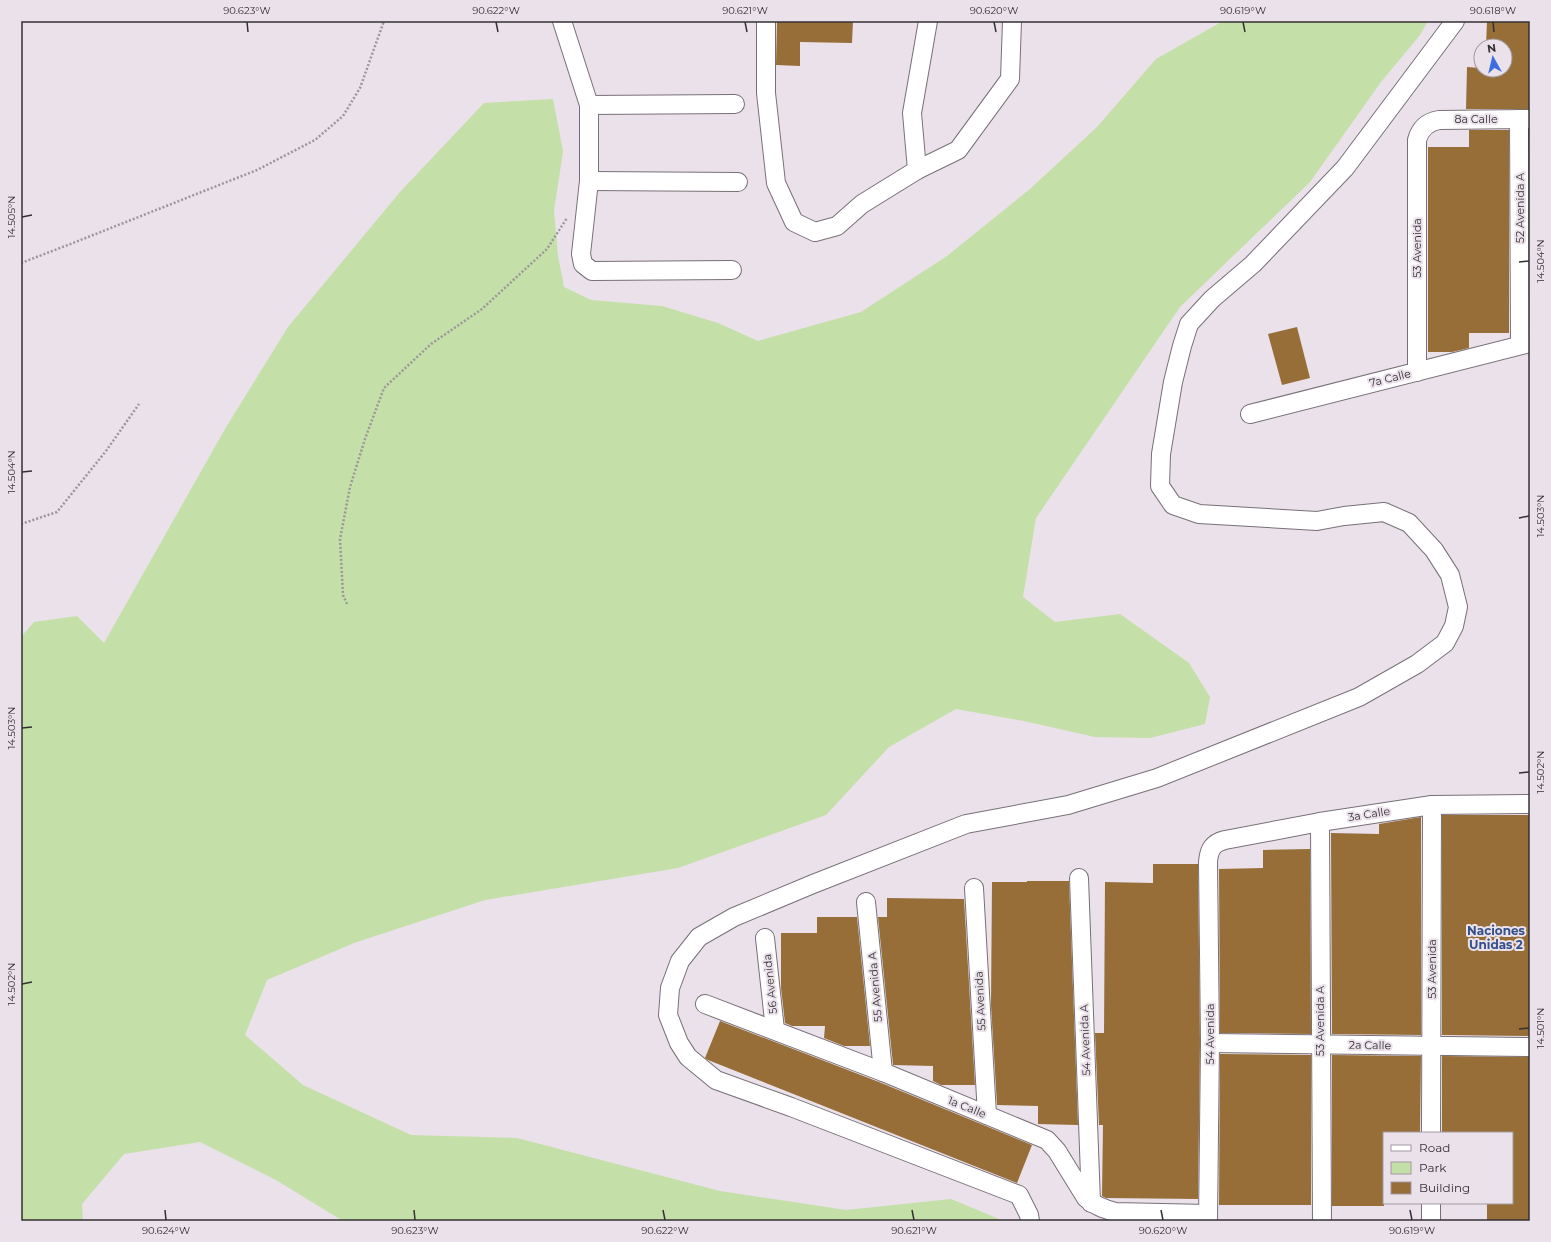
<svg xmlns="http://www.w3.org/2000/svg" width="1551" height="1242" font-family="Montserrat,sans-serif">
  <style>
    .green { fill: #c4dfa7 }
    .building { fill: #986e38 }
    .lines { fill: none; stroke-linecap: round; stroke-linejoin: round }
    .minor-casing { stroke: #787077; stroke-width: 20 }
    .path { stroke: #9c969c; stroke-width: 2.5; stroke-dasharray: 2 2; stroke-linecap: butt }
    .minor { stroke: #fff; stroke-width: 18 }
    .ticks { fill: none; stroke: #333033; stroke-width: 1.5 }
    .labels { text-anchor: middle; stroke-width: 4; stroke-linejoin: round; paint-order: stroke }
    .street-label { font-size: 11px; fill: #333033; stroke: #eae1ea }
    .neighbourhood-label { font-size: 12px; font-weight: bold; fill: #355089; stroke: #eae1ea }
    .neatline { fill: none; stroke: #333033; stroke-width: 1.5 }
    .ticks-label { font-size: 10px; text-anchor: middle; fill: #333033 }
  </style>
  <rect width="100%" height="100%" fill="#eae1ea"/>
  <polygon class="green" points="1223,21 1428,21 1420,35 1381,82 1310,182 1180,307 1036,518 1023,597 1055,622 1120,614 1189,663 1210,697 1205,724 1150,738 1095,737 1024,721 956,709 889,747 826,815 678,868 485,900 354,943 267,980 245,1035 303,1085 411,1135 517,1138 720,1191 846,1210 951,1199 999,1219 1000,1221 343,1221 276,1180 200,1142 124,1154 82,1204 83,1221 21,1221 21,637 34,622 77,616 104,643 225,429 288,327 400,192 484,103 553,99 563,151 554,211 558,256 564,287 591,300 662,306 718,323 758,341 861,312 947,256 1030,189 1097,127 1156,59"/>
  <g class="building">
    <polygon points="777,21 853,21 852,43 800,42 800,66 776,65"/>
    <polygon points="1487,21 1530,21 1530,109 1466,109 1467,67 1481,68 1481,70 1505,70 1505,46 1486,46"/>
    <polygon points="1469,130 1509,130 1509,333 1469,333 1469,348 1452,352 1428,352 1428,147 1469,147"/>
    <polygon points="1297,327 1310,378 1282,385 1268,334"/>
    <polygon points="1442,815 1530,815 1530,1036 1442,1035"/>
    <polygon points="1421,817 1421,1035 1332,1034 1331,833 1379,834 1379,824"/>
    <polygon points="1310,849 1311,1034 1220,1033 1219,869 1263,868 1263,850"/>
    <polygon points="1153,864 1198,864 1200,1043 1198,1199 1106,1198 1102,1196 1103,1125 1099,1125 1095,1033 1104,1033 1105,882 1153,883"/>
    <polygon points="1027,881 1069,881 1078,1125 1038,1124 1038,1106 997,1105 991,1005 992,882 1027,882"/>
    <polygon points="887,898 964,899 975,1085 941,1085 933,1081 933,1066 893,1065 878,917 887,917"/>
    <polygon points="817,917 857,917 870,1046 844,1046 824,1038 825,1026 792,1026 785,1023 781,988 781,933 817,933"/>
    <polygon points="720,1021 879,1082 1032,1145 1017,1183 708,1060 705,1058"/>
    <polygon points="1220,1054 1311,1055 1311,1205 1219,1205"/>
    <polygon points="1332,1055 1421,1056 1420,1133 1384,1133 1384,1206 1332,1206"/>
    <polygon points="1442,1056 1530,1057 1530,1221 1487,1221 1487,1203 1512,1203 1512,1133 1442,1133"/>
  </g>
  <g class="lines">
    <g class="minor-casing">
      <g id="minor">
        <polyline points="562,21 589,105 589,181 581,254 583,264 592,271 732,270"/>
        <polyline points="766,21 766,93 776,183 794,222 815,232 837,226 862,204 917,170 958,150 1010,79 1012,21"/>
        <polyline points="589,105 735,104"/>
        <polyline points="1519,119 1520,345"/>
        <polyline points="917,170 912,113 928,21"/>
        <polyline points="589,181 738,182"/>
        <path d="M1417 372V140C1420 129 1427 122 1439 120L1530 119"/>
        <polyline points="1250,414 1530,343"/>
        <polyline points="1320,822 1322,1221"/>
        <polyline points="1079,878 1091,1203"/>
        <polyline points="974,888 987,1115"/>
        <polyline points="866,902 883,1072"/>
        <polyline points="765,938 775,1030"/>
        <path d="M705 1004 883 1072 1047 1140 1057 1151 1086 1198C1095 1206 1104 1209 1115 1212L1208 1214"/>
        <polyline points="1210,1043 1530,1047"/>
        <polyline points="1431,1133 1432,805"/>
        <polyline points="1431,1203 1431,1221"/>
        <polyline points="1030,1221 1029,1215 1019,1195 791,1107 716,1080 688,1057 679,1043 668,1015 670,988 680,961 699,937 734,917 813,884 966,824 1068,805 1157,778 1359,697 1417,664 1445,643 1454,626 1458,607 1450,575 1434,550 1409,523 1384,512 1344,516 1317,521 1199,514 1173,505 1160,486 1161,454 1173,382 1182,346 1189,324 1212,299 1253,264 1345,168 1455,21"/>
        <path d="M1208 1221 1210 1043 1208 862C1209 849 1213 843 1225 840L1320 822 1432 805 1530 804"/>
      </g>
    </g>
    <g class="path">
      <polyline points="21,263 73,243 257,170 315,140 343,116 360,88 384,21"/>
      <polyline points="21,524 57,512 106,451 139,404"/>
      <polyline points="347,604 343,595 340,539 350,487 365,439 384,388 431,344 482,309 547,249 567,218"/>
    </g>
    <use href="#minor" class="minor"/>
  </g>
  <path class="ticks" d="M247 22 248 32M496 22 498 32M745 22 747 32M994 22 996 32M1243 22 1245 32M1493 22 1494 32M22 217 32 215M1519 262 1529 261M22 472 32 471M1519 518 1529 516M22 728 32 727M1519 773 1529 772M22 984 32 982M1519 1029 1529 1028M165 1210 166 1220M414 1210 415 1220M663 1210 665 1220M912 1210 914 1220M1161 1210 1163 1220M1410 1210 1412 1220"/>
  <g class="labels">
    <g class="street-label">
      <text x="1476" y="123">8a Calle</text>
      <text transform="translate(1520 208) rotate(-90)" y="4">52 Avenida A</text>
      <text transform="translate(1417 248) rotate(-90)" y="4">53 Avenida</text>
      <text transform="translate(1390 378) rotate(-14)" y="4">7a Calle</text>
      <text transform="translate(1369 814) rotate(-9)" y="4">3a Calle</text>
      <text transform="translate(1432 969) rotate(-90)" y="4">53 Avenida</text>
      <text transform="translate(770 984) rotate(-96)" y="4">56 Avenida</text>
      <text transform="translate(875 987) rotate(-95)" y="4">55 Avenida A</text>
      <text transform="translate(980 1001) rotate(-93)" y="4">55 Avenida</text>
      <text transform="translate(1320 1021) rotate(-90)" y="4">53 Avenida A</text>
      <text transform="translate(1210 1034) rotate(-90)" y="4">54 Avenida</text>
      <text transform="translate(1085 1040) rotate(-92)" y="4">54 Avenida A</text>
      <text transform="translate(1370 1045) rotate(1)" y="4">2a Calle</text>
      <text transform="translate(967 1107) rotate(22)" y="4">1a Calle</text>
    </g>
    <g class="neighbourhood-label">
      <text x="1496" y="935">Naciones<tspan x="1496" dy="14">Unidas 2</tspan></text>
    </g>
  </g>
  <rect width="1551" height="1242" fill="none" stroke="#eae1ea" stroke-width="44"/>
  <rect x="1383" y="1132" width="130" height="72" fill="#eae1ea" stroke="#a19aa1"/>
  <rect x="1391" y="1145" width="20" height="6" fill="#ffffff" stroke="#a19aa1"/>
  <text x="1419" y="1152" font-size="12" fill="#333033">Road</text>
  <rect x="1391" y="1162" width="20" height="12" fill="#c4dfa7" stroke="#a19aa1"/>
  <text x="1419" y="1172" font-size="12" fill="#333033">Park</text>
  <rect x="1391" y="1182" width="20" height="12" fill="#986e38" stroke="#a19aa1"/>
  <text x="1419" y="1192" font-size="12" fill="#333033">Building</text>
  <g transform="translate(1493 58) rotate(352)"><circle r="19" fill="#eae1ea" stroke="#a19aa1"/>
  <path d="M0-3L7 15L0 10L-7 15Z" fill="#3c6edf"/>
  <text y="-6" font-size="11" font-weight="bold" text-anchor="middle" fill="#333033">N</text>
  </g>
  <rect x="22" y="22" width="1507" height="1198" class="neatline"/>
  <g class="ticks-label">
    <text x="247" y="14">90.623°W</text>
    <text x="496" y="14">90.622°W</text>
    <text x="745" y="14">90.621°W</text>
    <text x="994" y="14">90.620°W</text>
    <text x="1243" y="14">90.619°W</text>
    <text x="1493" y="14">90.618°W</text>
    <text transform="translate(11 217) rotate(-90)" y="4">14.505°N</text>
    <text transform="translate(1540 261) rotate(-90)" y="4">14.504°N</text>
    <text transform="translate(11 472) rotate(-90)" y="4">14.504°N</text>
    <text transform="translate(1540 516) rotate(-90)" y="4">14.503°N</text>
    <text transform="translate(11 728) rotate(-90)" y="4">14.503°N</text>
    <text transform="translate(1540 772) rotate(-90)" y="4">14.502°N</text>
    <text transform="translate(11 984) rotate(-90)" y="4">14.502°N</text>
    <text transform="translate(1540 1028) rotate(-90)" y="4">14.501°N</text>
    <text x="166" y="1234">90.624°W</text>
    <text x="415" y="1234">90.623°W</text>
    <text x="665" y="1234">90.622°W</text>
    <text x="914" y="1234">90.621°W</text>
    <text x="1163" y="1234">90.620°W</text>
    <text x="1412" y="1234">90.619°W</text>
  </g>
</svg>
